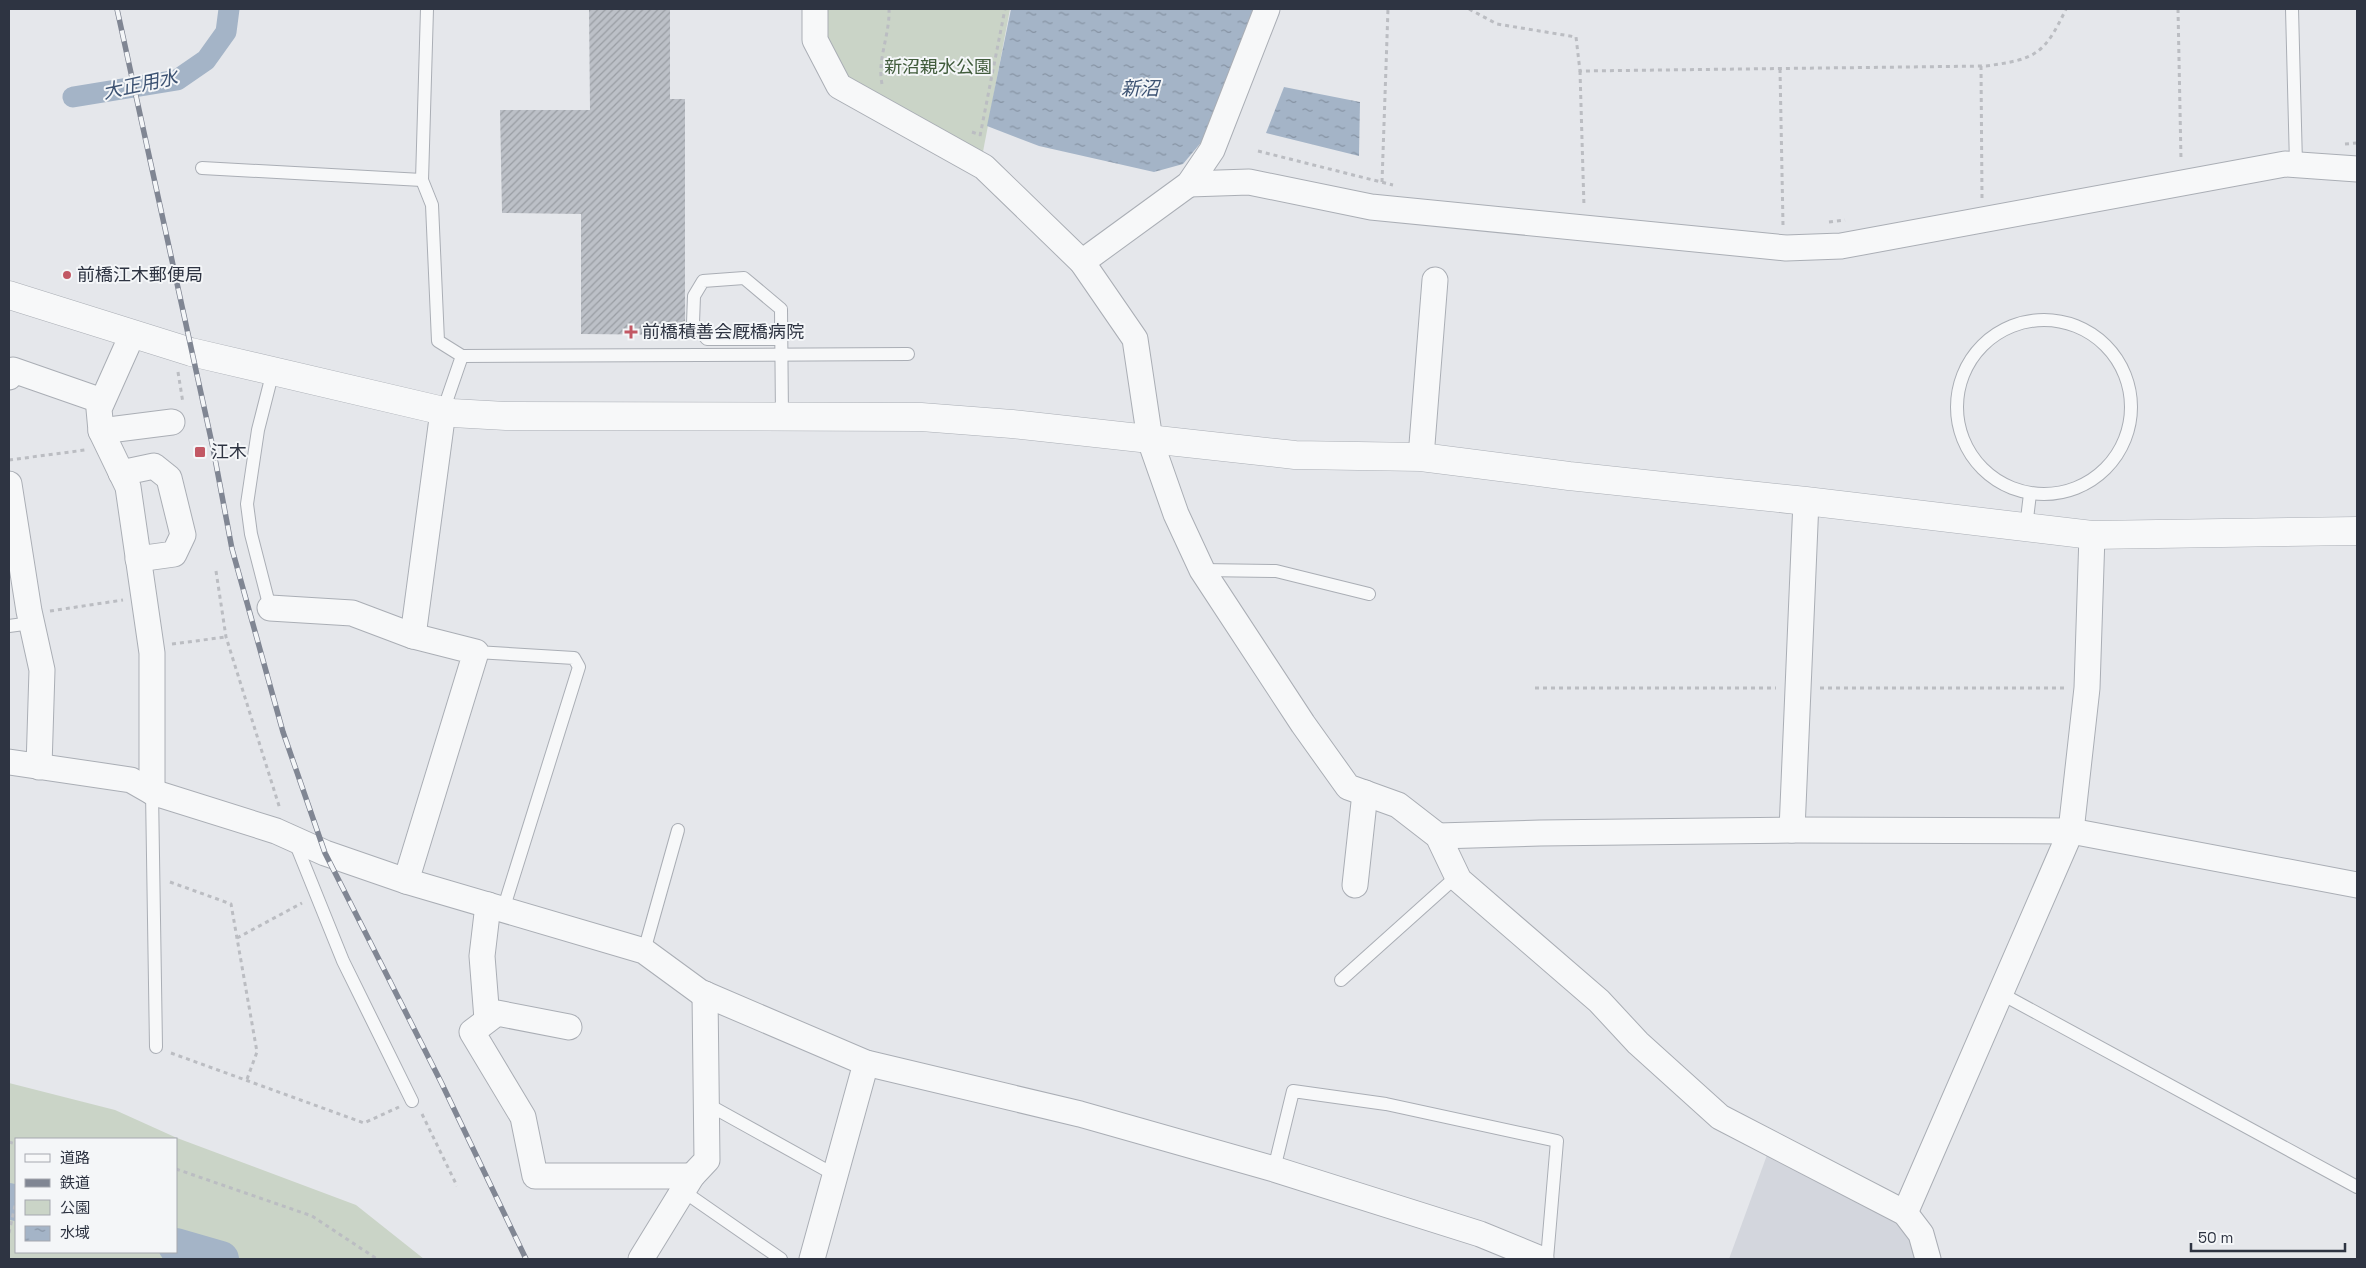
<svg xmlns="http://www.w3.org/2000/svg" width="2366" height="1268" font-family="'Space Grotesk','Noto Sans JP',sans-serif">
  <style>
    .built { fill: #d3d6dd }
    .park { fill: #cad4c7; fill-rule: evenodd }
    .water { fill: url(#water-ripples) }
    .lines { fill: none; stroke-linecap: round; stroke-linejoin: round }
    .canal { stroke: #a4b4c7; stroke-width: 21 }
    .river { stroke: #a4b4c7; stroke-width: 36 }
    .building { fill: url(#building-hatch) }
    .service-casing { stroke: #aaaeb5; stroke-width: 14 }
    .minor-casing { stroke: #aaaeb5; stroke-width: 27 }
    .tertiary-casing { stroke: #aaaeb5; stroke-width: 29 }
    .path { stroke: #bbbdc2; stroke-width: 3; stroke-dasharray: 4 4; stroke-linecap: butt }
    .service { stroke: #f7f8f9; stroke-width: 12 }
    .minor { stroke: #f7f8f9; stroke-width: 25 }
    .tertiary { stroke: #f7f8f9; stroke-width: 28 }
    .rail-casing { stroke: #808693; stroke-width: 5.5 }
    .rail { stroke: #f4f6f8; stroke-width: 4; stroke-dasharray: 11; stroke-linecap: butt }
    .poi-dot { fill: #c25864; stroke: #f4f6f8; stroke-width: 2 }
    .labels { text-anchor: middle; stroke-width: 4; stroke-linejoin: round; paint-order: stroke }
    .park-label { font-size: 18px; fill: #415c3c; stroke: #f4f6f8 }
    .poi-label { font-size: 18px; fill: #2e3442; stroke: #f4f6f8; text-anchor: start }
    .water-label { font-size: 19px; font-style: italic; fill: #3c5272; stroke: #f4f6f8 }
  </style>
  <defs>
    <pattern id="water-ripples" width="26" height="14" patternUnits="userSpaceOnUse" patternTransform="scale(1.25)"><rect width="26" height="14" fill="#a4b4c7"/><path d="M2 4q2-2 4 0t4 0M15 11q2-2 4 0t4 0" fill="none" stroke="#8693a3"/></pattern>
    <pattern id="building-hatch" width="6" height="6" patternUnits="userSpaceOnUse" patternTransform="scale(1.25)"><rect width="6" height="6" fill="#bcc0c7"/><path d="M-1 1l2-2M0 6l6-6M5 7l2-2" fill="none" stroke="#999da3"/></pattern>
  </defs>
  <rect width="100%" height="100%" fill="#e5e7eb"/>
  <polygon class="built" points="1767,1155 1902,1221 1920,1259 1729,1259"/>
  <g class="park">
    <polygon points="824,9 1010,9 982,157 844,82 824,35"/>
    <path d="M9 1083 115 1110 177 1138 356 1205 424 1259H9ZM16 1139H176V1252H16Z"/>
  </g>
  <g class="water">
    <polygon points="1011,9 1256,9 1204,139 1183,164 1154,172 1039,146 987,126"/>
    <polygon points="1284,87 1360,102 1359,156 1266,133"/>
  </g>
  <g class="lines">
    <polyline class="canal" points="73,97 177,80 206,60 226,32 229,9"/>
    <g class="river">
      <polyline points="9,1201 16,1203"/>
      <polyline points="176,1246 221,1259"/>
    </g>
  </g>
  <polygon class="building" points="589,9 670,9 670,99 685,99 685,335 581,334 581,214 502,213 500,110 590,110"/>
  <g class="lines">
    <g class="service-casing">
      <g id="service">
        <polyline points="427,9 422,180 432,205 438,341 462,356 443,411"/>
        <polyline points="2292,9 2296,164"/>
        <polyline points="202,168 422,180"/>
        <circle cx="2044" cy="407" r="87"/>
        <polyline points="781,339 707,339 693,323 694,296 703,281 744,278 781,309 782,417"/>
        <polyline points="462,356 908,354"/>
        <polyline points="2026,527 2030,494"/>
        <polyline points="1202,570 1276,571 1369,594"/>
        <polyline points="270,608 251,534 247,504 258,430 273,371"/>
        <polyline points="9,626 31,623"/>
        <polyline points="476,652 574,658 579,667 503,910"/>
        <polyline points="152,792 156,1047"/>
        <polyline points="295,842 343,961 412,1101"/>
        <polyline points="644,951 678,830"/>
        <polyline points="1341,980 1457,876"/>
        <polyline points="2000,993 2357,1187"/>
        <polyline points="707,1104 835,1175"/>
        <polyline points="1274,1169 1293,1091 1386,1104 1557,1141 1547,1259"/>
        <polyline points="683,1191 781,1259"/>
      </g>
    </g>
    <g class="minor-casing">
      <g id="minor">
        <polyline points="815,9 815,40 839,86 984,167 1082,262 1135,339 1150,440 1176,514 1202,570 1303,724 1348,787 1398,805 1438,836 1459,880 1599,1001 1638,1043 1720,1117 1905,1213 1921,1234 1928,1259"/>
        <polyline points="1189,184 1249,182 1371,207 1786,248 1841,246 2285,164 2357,169"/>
        <polyline points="1082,262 1189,184 1212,150 1267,9"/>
        <polyline points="132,335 99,409 101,431 128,487 152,653 152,792"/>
        <polyline points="9,377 13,370 102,401"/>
        <polyline points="101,431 172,422"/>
        <polyline points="1421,457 1435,280"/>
        <polyline points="121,473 154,466 169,478 183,535 174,554 138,559"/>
        <polyline points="9,484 29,611 42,670 39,767"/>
        <polyline points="270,608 352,613 413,636 476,652 406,881"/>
        <polyline points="413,636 443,411"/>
        <polyline points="9,762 131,780 152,792 276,831 325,853 406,881 644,951 700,992 866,1063 1080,1114 1274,1169 1480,1234 1541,1259"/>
        <polyline points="1792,830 1806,501"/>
        <polyline points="1438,836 1540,833 1792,830 2071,831 2357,885"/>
        <polyline points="1355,885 1365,793"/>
        <polyline points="487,1019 482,956 488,905"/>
        <polyline points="569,1027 497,1013 472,1032 523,1117 535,1176 692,1176"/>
        <polyline points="1905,1213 2071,831 2087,688 2092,535"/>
        <polyline points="641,1259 692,1176 707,1160 705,994"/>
        <polyline points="812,1259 866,1063"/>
      </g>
    </g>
    <g class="tertiary-casing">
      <polyline id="tertiary" points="9,295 191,352 452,413 506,416 921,417 1012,424 1295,455 1421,457 1569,476 1806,501 2092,535 2357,531"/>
    </g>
    <g class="path">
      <path d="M1469 9 1497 24 1576 37 1580 71 1986 66C2036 59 2044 55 2066 9"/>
      <polyline points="2178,9 2181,160"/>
      <polyline points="1981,66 1982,198"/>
      <polyline points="1780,69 1783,225"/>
      <polyline points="1580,71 1584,207"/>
      <path d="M882 84C877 59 890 35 889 9"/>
      <polyline points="972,132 980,135"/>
      <polyline points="980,136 1005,9"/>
      <polyline points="2345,144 2357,143"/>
      <polyline points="1258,151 1393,185"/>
      <polyline points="1382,182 1388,9"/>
      <polyline points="1829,222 1845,220"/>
      <polyline points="178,372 183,403"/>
      <polyline points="9,460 85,450"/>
      <polyline points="216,571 226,637 280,809"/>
      <polyline points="50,611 123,600"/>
      <polyline points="172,644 226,637"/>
      <polyline points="1535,688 1776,688"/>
      <polyline points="1820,688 2064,688"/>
      <polyline points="170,882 231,904 257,1052 246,1082"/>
      <polyline points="237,938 302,903"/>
      <polyline points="171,1053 364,1123 399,1107"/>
      <polyline points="422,1114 457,1186"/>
      <polyline points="9,1142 16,1144"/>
      <polyline points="176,1169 312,1216 377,1259"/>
      <polyline points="9,1233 16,1201"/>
    </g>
    <use href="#service" class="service"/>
    <use href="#minor" class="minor"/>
    <use href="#tertiary" class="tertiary"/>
    <g class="rail-casing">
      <polyline id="rail" points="117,9 213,448 232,549 283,732 325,853 441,1082 526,1259"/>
    </g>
    <use href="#rail" class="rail"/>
  </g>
  <g class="poi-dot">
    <circle cx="67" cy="275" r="5"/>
    <path d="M628.5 324.5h5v5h5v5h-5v5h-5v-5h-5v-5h5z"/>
    <rect x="194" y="446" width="12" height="12" rx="2.5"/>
  </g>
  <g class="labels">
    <g class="park-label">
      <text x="938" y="73">新沼親水公園</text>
    </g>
    <g class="poi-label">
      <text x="77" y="281">前橋江木郵便局</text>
      <text x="642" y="338">前橋積善会厩橋病院</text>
      <text x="211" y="458">江木</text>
    </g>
    <g class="water-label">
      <text transform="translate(140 84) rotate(-12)" y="7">大正用水</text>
      <text x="1140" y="95">新沼</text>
    </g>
  </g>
  <rect width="2366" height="1268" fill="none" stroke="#2e3442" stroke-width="20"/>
  <rect x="15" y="1138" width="162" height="115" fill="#f4f6f8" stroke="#a5a8af"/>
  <rect x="25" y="1154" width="25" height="8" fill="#f7f8f9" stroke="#a5a8af"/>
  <text x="60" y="1163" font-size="15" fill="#2e3442">道路</text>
  <rect x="25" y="1179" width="25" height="8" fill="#808693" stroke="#a5a8af"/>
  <text x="60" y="1188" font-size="15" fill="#2e3442">鉄道</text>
  <rect x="25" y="1200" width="25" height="15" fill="#cad4c7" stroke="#a5a8af"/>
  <text x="60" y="1213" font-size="15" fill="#2e3442">公園</text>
  <rect x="25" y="1226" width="25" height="15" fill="url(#water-ripples)" stroke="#a5a8af"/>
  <text x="60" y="1238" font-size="15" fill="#2e3442">水域</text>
  <path d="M2191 1243v8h154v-8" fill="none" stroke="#2e3442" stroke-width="2.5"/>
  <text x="2198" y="1243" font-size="15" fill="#2e3442" stroke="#f4f6f8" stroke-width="4" paint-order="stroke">50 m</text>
</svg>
